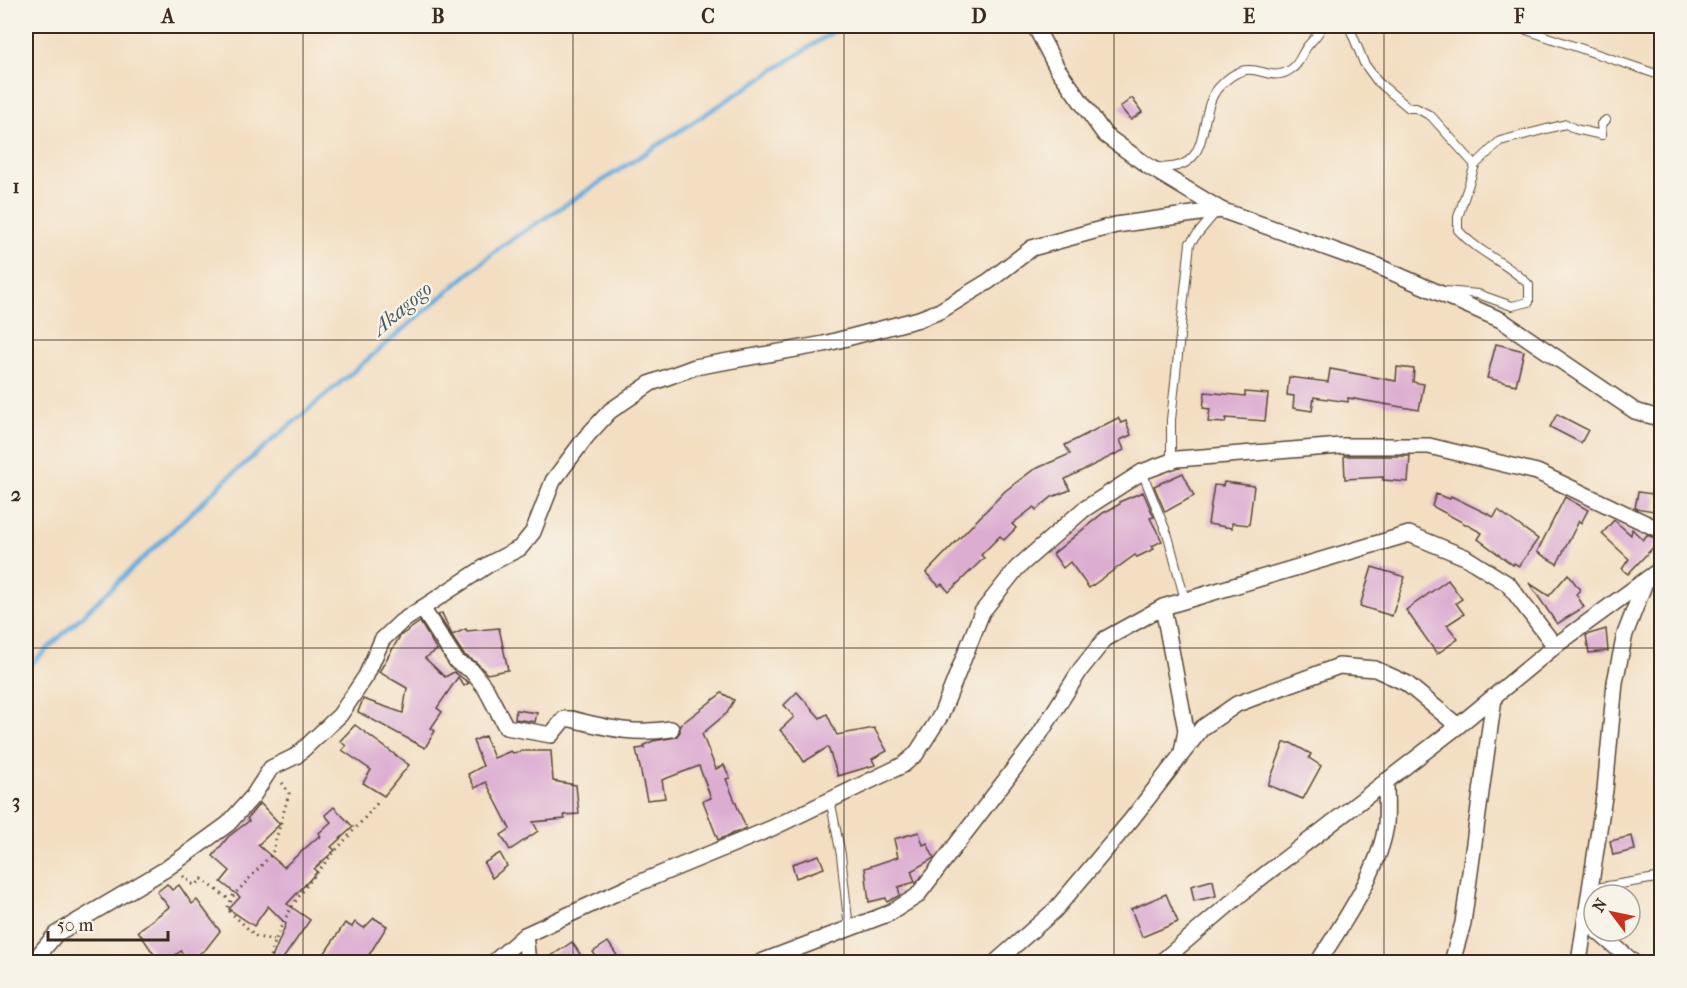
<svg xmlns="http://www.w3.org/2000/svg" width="1687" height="988" font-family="'IM FELL French Canon',serif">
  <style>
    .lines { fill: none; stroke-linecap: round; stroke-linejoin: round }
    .stream { stroke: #68adde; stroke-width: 4.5 }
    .building { fill: #dcacd1 }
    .lane-casing { stroke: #574536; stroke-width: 10 }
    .street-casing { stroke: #574536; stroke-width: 18 }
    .path { stroke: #574536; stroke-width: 3; stroke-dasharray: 1.5 4.5; stroke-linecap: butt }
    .lane { stroke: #fff; stroke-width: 8 }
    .street { stroke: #fff; stroke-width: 15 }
    .grid { fill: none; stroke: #3b2a1e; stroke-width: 1.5; stroke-opacity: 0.55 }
    .labels { text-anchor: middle; stroke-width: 4.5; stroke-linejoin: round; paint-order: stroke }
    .water-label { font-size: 21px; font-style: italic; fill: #4b5861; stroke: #f7f3e8 }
    .neatline { fill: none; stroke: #3b2a1e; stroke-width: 2 }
    .grid-label { font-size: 20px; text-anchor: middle; font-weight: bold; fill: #3b2a1e }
  </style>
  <rect width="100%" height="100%" fill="#f7f3e8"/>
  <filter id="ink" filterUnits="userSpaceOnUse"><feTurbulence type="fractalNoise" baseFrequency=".0167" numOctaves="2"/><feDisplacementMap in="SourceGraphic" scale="12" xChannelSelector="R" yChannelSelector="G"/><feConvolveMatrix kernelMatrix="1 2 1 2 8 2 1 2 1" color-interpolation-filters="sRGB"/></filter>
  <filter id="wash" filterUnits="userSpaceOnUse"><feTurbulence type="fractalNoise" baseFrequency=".008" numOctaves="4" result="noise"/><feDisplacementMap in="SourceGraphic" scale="24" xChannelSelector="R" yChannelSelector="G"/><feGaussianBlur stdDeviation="1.35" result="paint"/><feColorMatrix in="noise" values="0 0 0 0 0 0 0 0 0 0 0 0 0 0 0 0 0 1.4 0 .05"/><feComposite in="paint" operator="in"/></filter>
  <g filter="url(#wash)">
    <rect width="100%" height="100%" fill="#f3dec1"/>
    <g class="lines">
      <polyline class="stream" points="26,669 229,477 500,247 842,26"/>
    </g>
    <g id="blocks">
      <g class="building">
        <polygon points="1132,98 1142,112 1131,120 1120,107"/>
        <polygon points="1496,344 1524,351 1516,385 1487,378"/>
        <polygon points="1397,367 1414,369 1413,382 1424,384 1419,410 1348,398 1348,402 1314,397 1312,411 1293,408 1294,396 1287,395 1289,377 1328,382 1330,369 1396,381"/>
        <polygon points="1205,392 1245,396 1245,392 1268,394 1265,421 1226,418 1225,423 1208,422 1210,409 1203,408"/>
        <polygon points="1557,414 1588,430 1581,443 1550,427"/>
        <polygon points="1118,418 1121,423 1126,421 1131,435 1120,440 1124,450 1065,479 1070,490 1052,497 1036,510 1034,507 1012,524 1016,528 1004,540 1000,536 981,555 984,558 949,592 942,584 939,586 926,573 1005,491 1033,470 1070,454 1065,445"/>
        <polygon points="1344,456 1410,456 1408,482 1383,480 1383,477 1345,479"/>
        <polygon points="1183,473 1194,496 1165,512 1154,486"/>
        <polygon points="1224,482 1254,486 1249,525 1232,523 1232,528 1208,524 1214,485 1223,486"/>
        <polygon points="1143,492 1154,517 1150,518 1162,541 1152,546 1154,549 1137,557 1135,555 1089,588 1070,562 1063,568 1053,554 1103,513 1120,504 1119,502"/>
        <polygon points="1638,492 1653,494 1652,497 1656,498 1654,511 1635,508"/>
        <polygon points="1436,494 1450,499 1451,496 1494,517 1498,510 1538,539 1519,566 1514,563 1513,565 1478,539 1482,533 1432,506"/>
        <polygon points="1565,497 1588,510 1581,523 1579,521 1557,564 1537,552"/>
        <polygon points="1614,520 1631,535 1632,529 1643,540 1647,535 1660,540 1628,574 1622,569 1629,559 1602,534"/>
        <polygon points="1372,567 1405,577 1392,616 1360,606"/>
        <polygon points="1568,574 1580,590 1576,594 1584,607 1557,624 1529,583 1549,596"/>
        <polygon points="1448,580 1462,599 1456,603 1464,614 1447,625 1458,639 1437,654 1406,610"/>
        <polygon points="442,613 452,635 466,629 467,631 499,628 508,670 487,674 476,662 464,655 438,615"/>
        <polygon points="420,622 437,650 425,658 445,677 454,672 469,683 464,686 458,677 437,708 442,712 431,728 435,731 425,748 358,712 363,699 403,713 407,688 379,672 400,636"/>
        <polygon points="1606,629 1608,651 1589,653 1586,635"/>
        <polygon points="797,692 820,718 827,714 837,735 874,728 887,751 872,759 875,765 838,776 828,747 804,762 794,745 780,730 794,717 784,705"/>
        <polygon points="722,693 734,700 727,713 702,734 716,769 724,765 730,778 726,779 746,828 718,840 703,801 711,798 699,766 662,780 665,798 647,800 636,749 644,748 644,745 653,741 676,737 680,732 680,725"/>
        <polygon points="516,710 537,713 535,722 515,719"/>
        <polygon points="355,725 409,765 384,796 363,783 371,770 342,750 346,746 340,741"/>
        <polygon points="485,736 494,758 511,751 513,753 522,751 551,751 553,781 576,785 579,814 564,815 565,819 533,822 538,831 510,850 501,835 510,829 486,782 475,788 468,774 483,766 473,741"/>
        <polygon points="1284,743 1291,743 1311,754 1309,758 1321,766 1303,799 1268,785"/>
        <polygon points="260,803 280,824 258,845 284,867 319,836 321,838 319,833 331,822 325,815 334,807 353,827 331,847 335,850 314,869 317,872 287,904 310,920 280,963 270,963 286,924 268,906 254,926 229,909 240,897 221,882 230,871 213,856 228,837 249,821 247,819"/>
        <polygon points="919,832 923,845 927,843 934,858 911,871 915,882 898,887 900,895 887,902 886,898 869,902 865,868 898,857 894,839"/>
        <polygon points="1632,836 1635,850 1613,855 1610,841"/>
        <polygon points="500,853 507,866 492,878 484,863"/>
        <polygon points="819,855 824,868 796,878 792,864"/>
        <polygon points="1213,880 1216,896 1194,901 1191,886"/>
        <polygon points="167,884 172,890 179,885 192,904 197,900 220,931 206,949 188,961 181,951 164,963 160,963 138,931 169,907 157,892"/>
        <polygon points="1166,894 1178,922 1142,937 1131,909"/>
        <polygon points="374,918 387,926 364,963 318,963 345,923 352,927 355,922 364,928"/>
        <polygon points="572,942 586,963 541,963"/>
        <polygon points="608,942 622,963 600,963 593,952"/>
      </g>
    </g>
  </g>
  <g filter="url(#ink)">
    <use href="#blocks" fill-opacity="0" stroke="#574536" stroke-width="1.5"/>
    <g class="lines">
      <g class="lane-casing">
        <g id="lane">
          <polyline points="1349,26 1364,63 1377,81 1409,108 1416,108 1431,116 1475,165"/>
          <polyline points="1515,26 1662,76"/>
          <path d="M1158 167C1217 173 1194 112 1220 86 1254 51 1264 86 1290 70 1299 65 1301 55 1306 48 1312 40 1319 35 1322 26"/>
          <path d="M1445 291 1478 294 1512 306 1529 302V285C1508 263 1478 253 1458 230V217L1475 165 1500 141 1566 124 1575 129 1602 135 1601 124 1606 120"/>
          <polyline points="1171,461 1171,420 1190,243 1216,212"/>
          <polyline points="1142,472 1168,536 1185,600"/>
          <polyline points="830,799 841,855 849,929"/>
          <polyline points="1590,889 1662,877"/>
        </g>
      </g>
      <g class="street-casing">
        <g id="street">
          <polyline points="1035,26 1057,68 1105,135 1148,166 1221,210 1375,265 1501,320 1635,411 1662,419"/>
          <polyline points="1163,607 1186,730 1182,752"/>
          <path d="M422 608 457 662 471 670 486 689 506 727 551 735 564 719H571C608 728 633 735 671 729"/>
          <polyline points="1597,931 1633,962"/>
          <polyline points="525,935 528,962"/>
          <polyline points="33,962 56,934 166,869 228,824 253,796 271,768 296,756 340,715 366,676 382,640 401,622 491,563 520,548 533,532 553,481 586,437 610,411 651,383 695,367 824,344 919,319 940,311 989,281 1032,248 1116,225 1221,210"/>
          <polyline points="494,962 525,935 629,887 770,829 903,765 916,754 941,715 982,612 1017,568 1083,510 1142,472 1177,459 1341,446 1429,446 1537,472 1662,531"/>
          <polyline points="761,962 890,913 917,896 1036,740 1081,669 1105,639 1163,607 1409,534 1465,557 1508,584 1555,646"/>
          <polyline points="996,962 1055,910 1131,820 1202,728 1237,704 1339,666 1375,669 1406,683 1458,726"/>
          <polyline points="1161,962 1254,883 1458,726 1555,646 1662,568"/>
          <path d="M1318 962C1342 925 1381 868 1386 824 1387 810 1386 795 1386 781"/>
          <polyline points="1452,962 1463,923 1494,698"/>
          <polyline points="1579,962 1605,790 1615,682 1625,634 1646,580"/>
        </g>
      </g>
      <g class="path">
        <polyline points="183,876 192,884 197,884 202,879 230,900"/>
        <polyline points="274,940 257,937 227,909 233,896 272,854 289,793 281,781"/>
        <polyline points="338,953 339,962"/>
        <path d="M270 962C279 902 341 848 379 801"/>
      </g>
      <use href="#lane" class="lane"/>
      <use href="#street" class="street"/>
    </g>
  </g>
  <path class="grid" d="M303 26V962M573 26V962M844 26V962M1114 26V962M1384 26V962M26 340H1662M26 648H1662"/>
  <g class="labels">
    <g class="water-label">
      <text transform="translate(402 308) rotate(-40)" y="7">Akagogo</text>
    </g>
  </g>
  <rect width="1687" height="988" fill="none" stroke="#f7f3e8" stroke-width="66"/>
  <g transform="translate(1612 913) rotate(302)"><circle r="28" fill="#f7f3e8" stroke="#aca397" stroke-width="1.5"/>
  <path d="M0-4.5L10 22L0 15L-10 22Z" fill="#c8321e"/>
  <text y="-9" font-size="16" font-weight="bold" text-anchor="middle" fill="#3b2a1e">N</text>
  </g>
  <path d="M48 931v9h120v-9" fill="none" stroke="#3b2a1e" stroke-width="3"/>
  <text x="57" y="931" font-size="18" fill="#3b2a1e" stroke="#f7f3e8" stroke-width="4.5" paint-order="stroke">50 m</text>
  <rect x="33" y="33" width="1621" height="922" class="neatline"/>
  <g class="grid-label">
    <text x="168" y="23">A</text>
    <text x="438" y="23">B</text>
    <text x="708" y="23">C</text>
    <text x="979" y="23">D</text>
    <text x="1249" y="23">E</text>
    <text x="1519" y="23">F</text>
    <text x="16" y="193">1</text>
    <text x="16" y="501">2</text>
    <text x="16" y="808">3</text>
  </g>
</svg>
